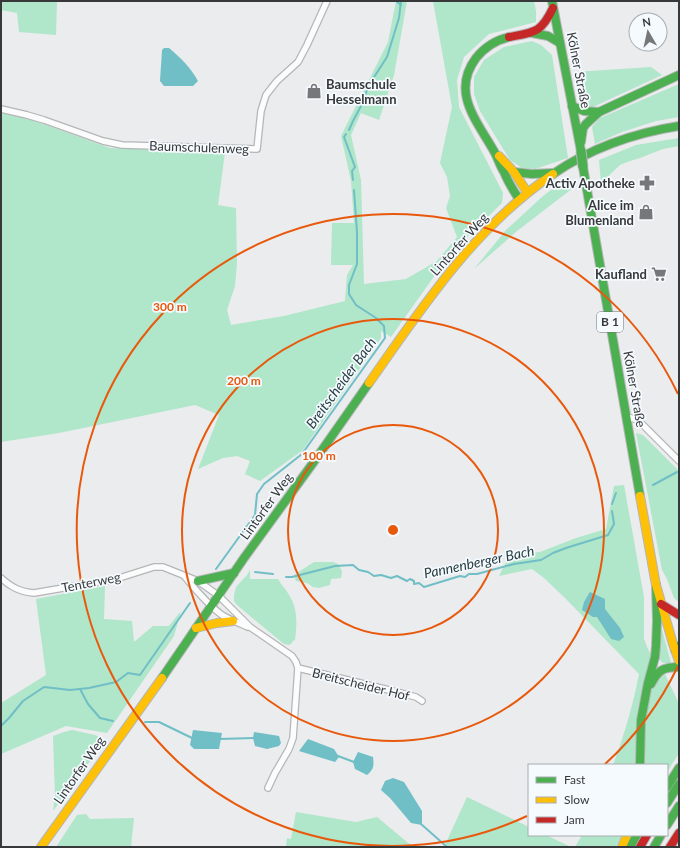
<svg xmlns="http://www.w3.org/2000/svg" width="680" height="848" font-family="Lato,sans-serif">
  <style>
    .green { fill: #b0e6c9 }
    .water { fill: #70bec6 }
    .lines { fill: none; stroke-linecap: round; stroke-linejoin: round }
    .stream { stroke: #70bec6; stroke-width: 2 }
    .street-casing { stroke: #b4b6b7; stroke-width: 8 }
    .fast-casing { stroke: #b4b6b7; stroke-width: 10 }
    .slow-casing { stroke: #b4b6b7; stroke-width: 10 }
    .jam-casing { stroke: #b4b6b7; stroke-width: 10 }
    .street { stroke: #fcfcfc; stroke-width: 5.5 }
    .fast { stroke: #4caf50; stroke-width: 8 }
    .slow { stroke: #ffc107; stroke-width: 8 }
    .jam { stroke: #c62828; stroke-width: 8 }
    .fast-bridge-casing { stroke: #b4b6b7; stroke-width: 11; stroke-linecap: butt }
    .fast-bridge { stroke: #4caf50; stroke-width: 9 }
    .ring { fill: none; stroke: #e8590c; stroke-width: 2 }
    .labels { text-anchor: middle; stroke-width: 3.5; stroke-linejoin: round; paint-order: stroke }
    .shield { fill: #f5fafe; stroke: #707275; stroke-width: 1 }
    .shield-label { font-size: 12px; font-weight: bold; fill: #37383a }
    .street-label { font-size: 13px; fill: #37383a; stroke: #f5fafe }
    .poi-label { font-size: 13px; font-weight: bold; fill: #37383a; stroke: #f5fafe; text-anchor: end }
    .water-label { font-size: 14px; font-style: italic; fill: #263e41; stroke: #f5fafe }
    .centre { fill: #e8590c; stroke: #f5fafe; stroke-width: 2 }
    .ring-label { font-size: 12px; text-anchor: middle; font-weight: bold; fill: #e8590c; stroke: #f5fafe; stroke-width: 3.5; stroke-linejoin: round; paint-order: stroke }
  </style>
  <rect width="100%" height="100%" fill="#eaecee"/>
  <g class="green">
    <polygon points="1,1 57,1 56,35 19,32 17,13 1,10"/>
    <polygon points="396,1 407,1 394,75 379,120 361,113 351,135 361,180 364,284 406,279 437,261 457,237 446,208 450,196 447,177 440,163 452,107 433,1 534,1 536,11 536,22 489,34 464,57 457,80 459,107 503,193 502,203 459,245 435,275 391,337 381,331 381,338 303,450 260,481 245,474 250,461 237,456 223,458 198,469 219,415 195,405 59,433 1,442 1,113 29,119 110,148 225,152 218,205 236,208 237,264 235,286 227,310 231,325 284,316 345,301 347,275 353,265 331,265 332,223 354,223 351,181 341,136 388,42"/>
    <polygon points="532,41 541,45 552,55 568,158 535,169 522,168 510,160 480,111 474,94 474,77 484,60 504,47"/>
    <polygon points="651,67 662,75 593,107 588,106 582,101 575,72"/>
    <polygon points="679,84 679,117 656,121 622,132 595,144 592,127 600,118"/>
    <polygon points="679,138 679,146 663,149 640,158 630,161 620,165 601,183 599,160 636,145"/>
    <polygon points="570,176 573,188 517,231 474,269 506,230 543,196"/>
    <polygon points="636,433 643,435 679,471 679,602 674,598 667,579 662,570"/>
    <path d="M624 485 644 597V639L647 647 651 655 638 708 636 725V765H613C624 736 633 705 639 674L565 598 544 578 532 569 499 576 507 560 518 554 540 552 576 538 606 529 614 486Z"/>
    <polygon points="314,562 333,562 338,564 342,571 341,578 331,579 330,585 319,588 313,587 307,583 296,581 294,575"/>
    <path d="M250 570V579H278C281 585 286 589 289 595 298 608 297 625 295 640L293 641 292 643 289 645 284 644 250 616 236 604 234 601V595L236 587 247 575Z"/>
    <polygon points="105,586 104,619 132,621 134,642 153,626 169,626 181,611 174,636 107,733 66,726 1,754 1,703 46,675 36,599"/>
    <polygon points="660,622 671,663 663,663 657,657"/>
    <path d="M664 672 679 704V753L667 772V765H644C644 738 643 709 654 684 656 680 661 676 664 672Z"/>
    <polygon points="72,730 95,735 104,739 93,757 53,811 55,796 53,736 64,732"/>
    <polygon points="467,797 529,827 529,835 546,835 571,847 444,847"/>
    <polygon points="296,812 356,822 377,817 413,847 286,847 287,838 291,839"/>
    <polygon points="86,814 90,819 134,818 131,847 56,847 77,815"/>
    <polygon points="582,835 622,835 616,847 575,847"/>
  </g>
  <g class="water">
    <path d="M164 48H169C180 57 191 68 198 81L193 86H164L160 81 162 50Z"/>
    <polygon points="590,592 605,599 605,609 620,628 624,637 619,641 611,639 597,617 593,617 582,610 584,602"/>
    <polygon points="193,730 222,733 219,749 194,749 190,745"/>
    <polygon points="254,732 279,736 281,743 279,746 267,749 255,746 253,738"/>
    <polygon points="308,739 334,749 339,757 335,762 299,751"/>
    <path d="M358 752 373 757C374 766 374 769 367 775L355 769 353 762Z"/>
    <polygon points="393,778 404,782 422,811 422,825 411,823 390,798 381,790 385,781"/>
  </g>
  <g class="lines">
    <g class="stream">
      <polyline points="396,1 401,5"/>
      <polyline points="349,130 353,121 361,106 369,85 387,57 399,18 401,1"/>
      <polyline points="346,134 344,137 355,167 352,171 353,180"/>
      <polyline points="653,485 677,472"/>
      <polyline points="612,504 616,493"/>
      <polyline points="216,569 255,515 257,494 264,484 302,454 385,338 384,326 376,318 356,305 349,294 349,285 357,264 357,232 354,190"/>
      <polyline points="255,572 273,574"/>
      <polyline points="286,577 292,577 335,566 353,565 359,570 368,572 374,576 381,575 391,578 397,576 407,581 410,579 414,581 414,584 419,583 424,587 460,576 465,577 469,574 477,574 514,564 541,560 553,553 566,548 608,535 614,524 612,511"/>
      <polyline points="80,689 88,704 100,718 113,721"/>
      <polyline points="145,722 159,722 192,738"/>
      <polyline points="1,726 9,718 23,701 44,687 70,690 89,688 116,682 128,673 140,675 190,603"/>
      <polyline points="219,739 254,738"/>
      <polyline points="338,756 354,762"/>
      <polyline points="421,824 447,847"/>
    </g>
    <g class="street-casing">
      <g id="street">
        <polyline points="1,109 27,115 44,120 103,141 122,145 257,149 261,111 266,95 277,81 298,62 307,45 327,1"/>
        <polyline points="627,417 638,420 679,461"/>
        <path d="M185 577C196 590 208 605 222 615 230 620 239 623 248 627"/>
        <path d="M1 578C11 587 20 592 34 593L116 579 154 567H163L198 581 219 596 250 627 292 656 296 662 298 668 389 690 416 697 422 701"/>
        <polyline points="268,788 275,773 289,749 293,738 298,668"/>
      </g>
    </g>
    <g class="fast-casing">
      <g id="fast">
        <polyline points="552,1 581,151"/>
        <polyline points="532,33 548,36 560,43"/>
        <path d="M509 37C496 40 484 48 476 58 450 93 478 122 495 153 498 159 500 166 504 172 508 182 513 190 519 199"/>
        <polyline points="572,106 584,111 599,112"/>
        <polyline points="581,142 583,128 586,124 599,112 679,75"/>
        <polyline points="583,167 640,496"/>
        <polyline points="514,172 532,174 553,173"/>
        <path d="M553 174C591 148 634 133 679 126"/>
        <polyline points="198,581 234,573"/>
        <polyline points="675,650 679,646"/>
        <polyline points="162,678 244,558 313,463 369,383"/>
        <path d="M651 684C658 670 663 667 679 667"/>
        <polyline points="640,765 641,720 648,683 655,657 656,646 657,621 656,585"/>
        <polyline points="667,787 679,768"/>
        <polyline points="667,803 679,784"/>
        <polyline points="667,825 679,806"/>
        <polyline points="630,847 637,835"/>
        <polyline points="654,847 661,835"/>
      </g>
    </g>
    <g class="slow-casing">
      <g id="slow">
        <polyline points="499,156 514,172 527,192"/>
        <path d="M369 383C423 306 474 228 553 174"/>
        <polyline points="640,496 656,585 673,644 679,661"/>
        <polyline points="196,628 217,623 233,621"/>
        <polyline points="41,847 162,678"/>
        <polyline points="622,847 627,835"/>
      </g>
    </g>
    <g class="jam-casing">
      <g id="jam">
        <path d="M509 37C535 32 541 33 553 8"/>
        <polyline points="661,604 679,615"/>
        <polyline points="640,847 647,835"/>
        <polyline points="670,847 679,833"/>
      </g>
    </g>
    <use href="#street" class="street"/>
    <use href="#fast" class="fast"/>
    <use href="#slow" class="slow"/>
    <use href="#jam" class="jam"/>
    <g class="fast-bridge-casing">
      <polyline id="fast-bridge" points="581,151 583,167"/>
    </g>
    <use href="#fast-bridge" class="fast-bridge"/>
  </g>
  <g class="ring">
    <circle cx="393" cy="530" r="105"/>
    <circle cx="393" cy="530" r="211"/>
    <path d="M678 666A316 316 0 0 1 604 765M527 816A316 316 0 1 1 678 394"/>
  </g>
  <defs>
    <g id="shop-bare" transform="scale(1.2)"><path d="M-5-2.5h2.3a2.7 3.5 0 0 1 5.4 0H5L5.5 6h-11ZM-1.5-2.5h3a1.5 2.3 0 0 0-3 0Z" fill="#767779" stroke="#f5fafe" stroke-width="2.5" paint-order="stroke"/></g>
    <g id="pharmacy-bare" transform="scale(1.2)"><path d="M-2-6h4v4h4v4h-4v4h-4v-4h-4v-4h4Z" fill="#767779" stroke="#f5fafe" stroke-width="2.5" paint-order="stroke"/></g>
    <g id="supermarket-bare" transform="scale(1.2)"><path d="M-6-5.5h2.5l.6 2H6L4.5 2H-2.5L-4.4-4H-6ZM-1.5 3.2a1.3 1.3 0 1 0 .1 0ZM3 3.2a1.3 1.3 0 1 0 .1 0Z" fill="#767779" stroke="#f5fafe" stroke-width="2.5" paint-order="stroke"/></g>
  </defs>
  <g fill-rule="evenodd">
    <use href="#shop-bare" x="314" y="91"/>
    <use href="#pharmacy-bare" x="647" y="183"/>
    <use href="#shop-bare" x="646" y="212"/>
    <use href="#supermarket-bare" x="659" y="274"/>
  </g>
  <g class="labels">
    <rect class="shield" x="597" y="312" width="26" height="20" rx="3"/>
    <g class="shield-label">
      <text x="610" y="326">B 1</text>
    </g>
    <g class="street-label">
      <text transform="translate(579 70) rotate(79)" y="5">Kölner Straße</text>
      <text transform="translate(199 147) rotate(2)" y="5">Baumschulenweg</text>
      <text transform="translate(459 244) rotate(-48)" y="5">Lintorfer Weg</text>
      <text transform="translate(635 389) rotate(80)" y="5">Kölner Straße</text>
      <text transform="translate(266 506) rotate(-54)" y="5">Lintorfer Weg</text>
      <text transform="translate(91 582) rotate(-11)" y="5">Tenterweg</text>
      <text transform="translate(361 684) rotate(14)" y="5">Breitscheider Hof</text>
      <text transform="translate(79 770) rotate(-55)" y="5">Lintorfer Weg</text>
    </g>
    <g class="poi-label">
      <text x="326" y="89" text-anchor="start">Baumschule<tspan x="326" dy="15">Hesselmann</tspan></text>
      <text x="635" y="188">Activ Apotheke</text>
      <text x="634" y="210">Alice im<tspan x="634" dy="15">Blumenland</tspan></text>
      <text x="647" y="279">Kaufland</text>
    </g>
    <g class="water-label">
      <text transform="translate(341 383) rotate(-54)" y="5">Breitscheider Bach</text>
      <text transform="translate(479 562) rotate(-12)" y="5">Pannenberger Bach</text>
    </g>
  </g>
  <circle cx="393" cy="530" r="6" class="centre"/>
  <g class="ring-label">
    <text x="170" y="311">300 m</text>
    <text x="244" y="385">200 m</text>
    <text x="319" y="460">100 m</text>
  </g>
  <rect width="680" height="848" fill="none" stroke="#37383a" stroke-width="4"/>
  <rect x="528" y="764" width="140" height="72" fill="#f5fafe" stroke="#a9acb0"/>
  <rect x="536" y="777" width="20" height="6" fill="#4caf50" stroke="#a9acb0"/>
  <text x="564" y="784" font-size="12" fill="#37383a">Fast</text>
  <rect x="536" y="797" width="20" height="6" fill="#ffc107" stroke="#a9acb0"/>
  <text x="564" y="804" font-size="12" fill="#37383a">Slow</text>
  <rect x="536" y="817" width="20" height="6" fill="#c62828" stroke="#a9acb0"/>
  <text x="564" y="824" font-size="12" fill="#37383a">Jam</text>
  <g transform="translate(648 32) rotate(351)"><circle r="19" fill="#f5fafe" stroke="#a9acb0"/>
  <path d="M0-3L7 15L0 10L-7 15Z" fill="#767779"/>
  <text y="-6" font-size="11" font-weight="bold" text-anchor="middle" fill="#37383a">N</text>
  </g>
</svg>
